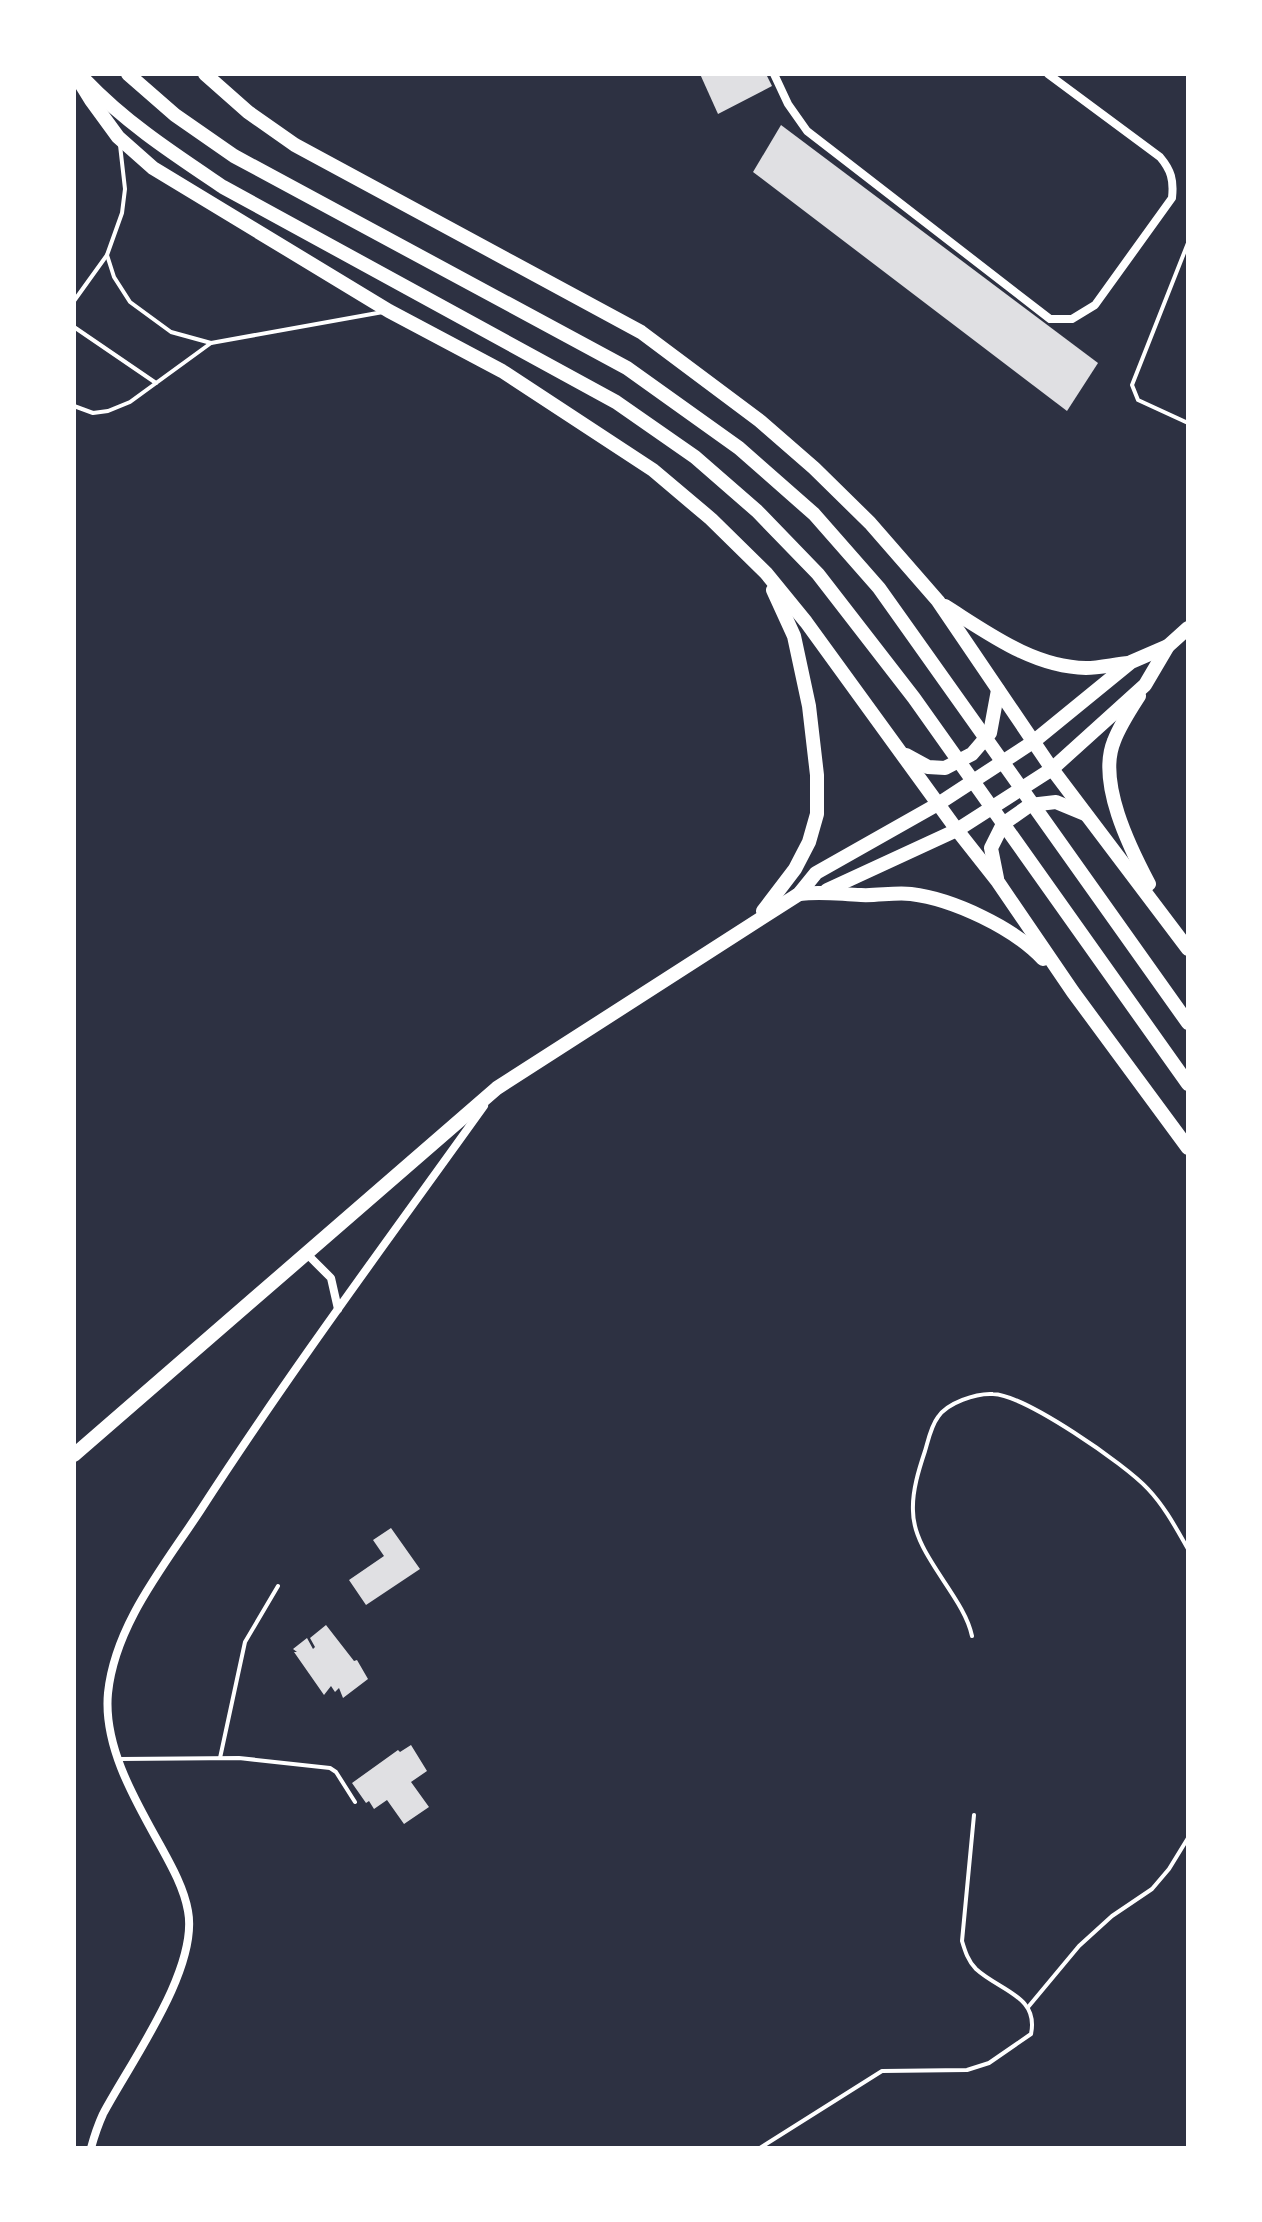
<svg xmlns="http://www.w3.org/2000/svg" width="1262" height="2222" font-family="'Varela Round',sans-serif">
  <style>
    .building { fill: #e0e0e3 }
    .lines { fill: none; stroke-linecap: round; stroke-linejoin: round }
    .service { stroke: #fff; stroke-width: 4 }
    .minor { stroke: #fff; stroke-width: 8 }
    .primary { stroke: #fff; stroke-width: 14 }
  </style>
  <rect width="100%" height="100%" fill="#2d3142"/>
  <g class="building">
    <polygon points="700,74 766,74 772,86 718,114"/>
    <polygon points="781,125 1098,363 1067,411 753,172"/>
    <polygon points="391,1528 420,1569 366,1605 349,1580 384,1556 373,1540"/>
    <polygon points="326,1625 354,1661 357,1660 368,1679 343,1698 339,1688 335,1692 331,1686 324,1695 294,1652 297,1652 293,1649 307,1638 313,1649 315,1647 310,1638"/>
    <polygon points="411,1745 427,1771 411,1782 429,1807 404,1824 387,1800 374,1809 369,1801 366,1803 352,1783 398,1750 400,1752"/>
  </g>
  <g class="lines">
    <g class="service">
      <polyline points="120,145 125,189 122,213 107,255 114,277 130,302 171,332 211,343"/>
      <polyline points="1188,243 1132,385 1138,400 1188,423"/>
      <polyline points="74,301 107,255"/>
      <polyline points="74,327 156,383"/>
      <polyline points="74,406 93,413 108,411 130,402 211,343 383,312"/>
      <path d="M972 1636C964 1596 913 1554 913 1511 912 1491 919 1469 925 1451 928 1441 931 1426 938 1417 947 1403 976 1393 993 1394 1025 1395 1125 1464 1148 1489 1165 1507 1176 1528 1188 1549"/>
      <polyline points="220,1758 245,1642 278,1586"/>
      <polyline points="120,1759 239,1758 330,1768 336,1772 355,1802"/>
      <polyline points="1029,2006 1079,1946 1112,1916 1152,1889 1169,1869 1188,1838"/>
      <path d="M760 2148 882 2071 967 2070 989 2063 1031 2034C1039 1996 1000 1991 976 1969 968 1961 965 1951 962 1941L974 1815"/>
    </g>
    <g class="minor">
      <path d="M774 74 788 104 807 131 1050 319H1072L1095 305 1172 198C1174 180 1171 170 1160 157L1048 74"/>
      <polyline points="306,1253 331,1278 338,1309"/>
      <path d="M91 2148C94 2137 98 2125 103 2114 130 2063 199 1969 188 1911 184 1888 171 1865 160 1845 135 1800 103 1746 108 1693 115 1625 164 1566 200 1511 289 1373 388 1240 484 1106"/>
    </g>
    <g class="primary">
      <polyline points="75,74 91,100 118,137 153,168 389,311 502,371 653,470 711,519 766,573 806,622 957,830 998,882 1073,992 1188,1148"/>
      <polyline points="128,74 175,115 234,156 627,368 739,448 814,514 879,588 1188,1023"/>
      <polyline points="205,74 248,112 295,145 641,332 760,421 814,468 870,523 938,601 1052,769 1188,949"/>
      <path d="M85 80C126 123 174 154 223 187L616 402 695 457 757 511 818 574 914 698 1188 1084"/>
      <path d="M945 606C988 633 1033 667 1086 668 1100 668 1115 664 1129 663"/>
      <path d="M1139 696C1130 710 1120 725 1114 741 1097 782 1130 848 1149 884"/>
      <polyline points="906,755 928,767 945,768 972,754 990,733 998,690"/>
      <polyline points="997,878 991,848 1003,824 1030,805 1056,802 1085,814"/>
      <polyline points="827,890 957,830 1052,769 1145,685 1168,646 1188,628"/>
      <path d="M799 894C822 891 838 894 861 895 877 896 895 892 911 894 953 899 1014 928 1043 959"/>
      <polyline points="763,911 795,869 809,842 817,814 817,775 809,706 794,636 773,590"/>
      <polyline points="74,1455 497,1088 799,894 816,873 938,804 1033,742 1131,662 1168,646"/>
    </g>
  </g>
  <rect width="1262" height="2222" fill="none" stroke="#ffffff" stroke-width="152"/>
</svg>
